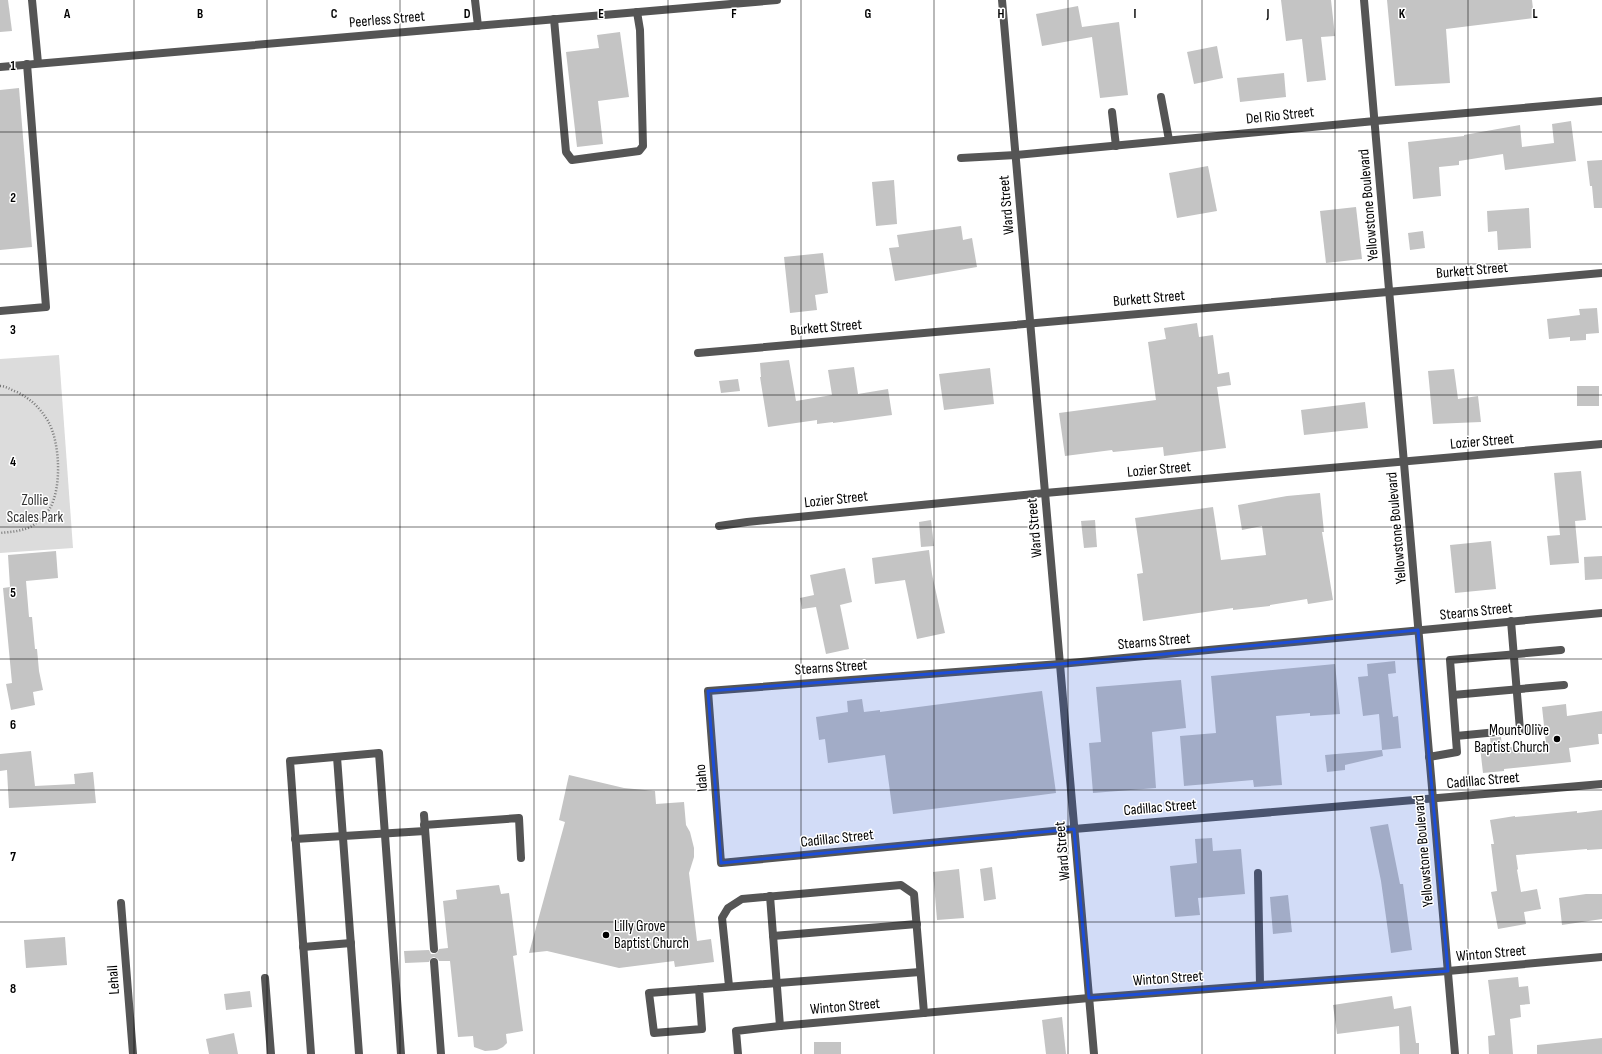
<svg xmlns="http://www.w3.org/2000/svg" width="1602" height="1054" font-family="'Sofia Sans Condensed',sans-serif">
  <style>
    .green { fill: #dcdcdc }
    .building { fill: #c4c4c4 }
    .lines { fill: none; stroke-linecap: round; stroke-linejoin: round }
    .path { stroke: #777; stroke-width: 2.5; stroke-dasharray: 1 2; stroke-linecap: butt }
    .service { stroke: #555; stroke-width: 8 }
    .minor { stroke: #555; stroke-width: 8 }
    .tertiary { stroke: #555; stroke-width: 8 }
    .marked { fill: #1d4ed8; fill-opacity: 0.2; stroke: #1d4ed8; stroke-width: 3; stroke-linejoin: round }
    .grid { fill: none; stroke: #000; stroke-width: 1; stroke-opacity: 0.55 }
    .poi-dot { fill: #000; stroke: #fff; stroke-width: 1.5 }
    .labels { text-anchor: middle; stroke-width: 3; stroke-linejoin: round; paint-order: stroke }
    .street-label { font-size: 15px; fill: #000; stroke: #fff }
    .park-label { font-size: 15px; fill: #333; stroke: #fff }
    .poi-label { font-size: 15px; fill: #000; stroke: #fff; text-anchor: end }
    .grid-label { font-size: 13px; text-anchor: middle; font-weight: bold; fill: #000; stroke: #fff; stroke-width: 3; stroke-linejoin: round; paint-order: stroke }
  </style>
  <rect width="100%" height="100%" fill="#fff"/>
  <polygon class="green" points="59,355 73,548 0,553 0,359"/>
  <g class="building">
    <polygon points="0,0 8,0 12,31 0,32"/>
    <polygon points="1281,0 1331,0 1335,36 1321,37 1326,80 1307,82 1302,39 1286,41"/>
    <polygon points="1387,0 1532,0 1534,18 1446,29 1450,83 1395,86"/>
    <polygon points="1078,6 1082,27 1119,22 1128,95 1100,98 1092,37 1042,46 1036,14"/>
    <polygon points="620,32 629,97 598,101 603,144 577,147 566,52 599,48 597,35"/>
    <polygon points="1217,46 1223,78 1194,84 1187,52"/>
    <polygon points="1284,73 1286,97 1240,102 1237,78"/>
    <polygon points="19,88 32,247 0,250 0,90"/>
    <polygon points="1571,121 1576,161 1505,170 1503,154 1459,161 1459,165 1439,167 1441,196 1413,199 1408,142 1464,136 1464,135 1520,125 1522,147 1554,143 1552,124"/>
    <polygon points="1602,160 1602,208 1594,208 1592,186 1590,186 1587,161"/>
    <polygon points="1208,166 1217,211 1177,218 1169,173"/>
    <polygon points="894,180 897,224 876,226 872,182"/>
    <polygon points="1356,207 1362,259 1326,263 1320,211"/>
    <polygon points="1529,208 1531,248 1498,250 1497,231 1488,232 1487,211"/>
    <polygon points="961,226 963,240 972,238 977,267 895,281 889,248 899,247 897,235"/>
    <polygon points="1423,231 1425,248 1410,250 1408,233"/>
    <polygon points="823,253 828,293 815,295 817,310 790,313 784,257"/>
    <polygon points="1597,308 1599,333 1586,334 1586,340 1570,341 1570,337 1549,339 1547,319 1580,315 1579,309"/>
    <polygon points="1197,323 1199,337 1213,335 1218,374 1229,372 1231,385 1217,387 1226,448 1164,456 1163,447 1113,452 1112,450 1065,456 1059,413 1156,400 1148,342 1166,339 1164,328"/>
    <polygon points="789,360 796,401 832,395 828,370 854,367 858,394 888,389 892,415 833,423 833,422 817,424 817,420 768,427 760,377 761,377 760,363"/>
    <polygon points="990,368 994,404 944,410 939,374"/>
    <polygon points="1454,369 1458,399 1478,396 1481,422 1433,424 1428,371"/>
    <polygon points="738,379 740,391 721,393 719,381"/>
    <rect x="1577" y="386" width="22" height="20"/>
    <polygon points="1365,402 1368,428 1304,435 1301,410"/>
    <polygon points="1581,471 1586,520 1575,521 1579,563 1550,565 1547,536 1560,535 1554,473"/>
    <polygon points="1320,493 1324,532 1322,532 1333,600 1308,604 1307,599 1270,605 1270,606 1233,610 1233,608 1143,621 1137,574 1143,573 1135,518 1213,507 1221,560 1266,555 1262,526 1242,530 1238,505 1287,496"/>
    <polygon points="931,520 934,546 921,547 919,522"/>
    <polygon points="1095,520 1097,547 1084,548 1081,521"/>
    <polygon points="1491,541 1496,589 1455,593 1450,545"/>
    <polygon points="929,550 932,574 945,633 917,639 905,580 875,584 872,558"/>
    <polygon points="56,551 58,578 26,581 29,617 32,617 35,649 37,649 39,671 43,690 33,692 35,705 11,710 6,684 12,683 3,588 10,587 8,555"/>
    <polygon points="1602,556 1602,579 1585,580 1584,557"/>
    <polygon points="845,568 852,602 840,605 849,649 826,654 816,607 802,609 800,598 814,595 810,575"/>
    <polygon points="1395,661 1396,673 1388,674 1393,717 1398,716 1401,748 1382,750 1383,756 1345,765 1345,770 1327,772 1325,755 1382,750 1379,714 1363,716 1358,677 1368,676 1367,664"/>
    <polygon points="1335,664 1340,714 1310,716 1310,713 1276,716 1282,785 1254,787 1253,780 1184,786 1180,736 1216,733 1211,676"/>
    <polygon points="1181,680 1186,728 1152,732 1156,788 1093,793 1089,743 1101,742 1096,687"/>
    <polygon points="1042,691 1056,793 893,814 885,755 828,763 825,739 819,740 816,717 848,712 847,701 862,699 864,712 880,710 880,712"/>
    <polygon points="1566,704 1567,716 1602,711 1602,734 1598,734 1599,744 1569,748 1571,762 1504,769 1504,771 1483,773 1480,747 1491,746 1490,738 1501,737 1502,748 1546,744 1542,707"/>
    <polygon points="31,751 35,786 75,784 74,774 93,772 96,803 9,808 7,770 0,771 0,754"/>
    <polygon points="569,775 624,788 655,791 656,804 684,802 686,825 690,832 694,848 694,857 689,873 697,941 711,939 714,962 675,967 674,961 619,968 547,951 529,953 565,822 559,820"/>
    <polygon points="1602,810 1602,849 1587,850 1587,849 1516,855 1518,869 1517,870 1521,892 1537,889 1541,909 1524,912 1526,924 1498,929 1491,892 1497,891 1491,844 1494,844 1490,820 1515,816 1515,817 1577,811 1577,813"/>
    <polygon points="1388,824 1400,884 1403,884 1412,950 1391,953 1381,881 1370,827"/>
    <polygon points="1212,838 1213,851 1241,849 1245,894 1198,898 1200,915 1175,917 1170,866 1197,863 1195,839"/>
    <polygon points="992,867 996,899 984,901 980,869"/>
    <polygon points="959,869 964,918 937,920 933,872"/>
    <polygon points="499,885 501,894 509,893 517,955 513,956 523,1031 506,1034 507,1043 503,1047 497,1050 485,1051 474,1047 473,1036 458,1037 450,961 439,961 438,959 434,957 431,958 429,962 405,963 404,951 429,950 431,954 434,954 437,953 439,949 448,948 443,901 457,899 456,890"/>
    <polygon points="1586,894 1602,894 1602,919 1562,925 1559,898"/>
    <polygon points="1288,895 1292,932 1273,934 1270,897"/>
    <polygon points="65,937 67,965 26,968 24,940"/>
    <polygon points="1518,977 1519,987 1528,986 1530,1004 1520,1005 1521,1017 1510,1019 1513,1054 1489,1054 1488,1036 1495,1035 1488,980"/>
    <polygon points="250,991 252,1007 226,1010 224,994"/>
    <polygon points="1392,996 1394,1009 1411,1006 1416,1043 1419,1043 1419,1054 1400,1054 1399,1026 1337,1034 1333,1005"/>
    <polygon points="1062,1017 1066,1054 1046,1054 1042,1020"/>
    <polygon points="234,1033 238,1054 209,1054 206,1039"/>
    <polygon points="1602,1038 1602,1054 1537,1054 1537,1045"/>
    <rect x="814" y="1042" width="27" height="12"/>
  </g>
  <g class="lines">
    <path class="path" d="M0 386C6 386 11 390 17 392 31 399 40 408 48 421 60 442 62 487 50 508 47 513 40 520 35 524 26 531 11 532 0 533"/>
    <g class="service">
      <polyline points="32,0 38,63"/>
      <polyline points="554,19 566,152 572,160 639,151 643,146 640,30 637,12"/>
      <polyline points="1161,97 1169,140"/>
      <polyline points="1112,112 1116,146"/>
      <polyline points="0,311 46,307 27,64"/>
      <polyline points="1511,621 1520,730"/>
      <polyline points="1453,695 1564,685"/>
      <polyline points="1456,736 1538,728"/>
      <polyline points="337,757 359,1054"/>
      <polyline points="1429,757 1457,752 1450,660 1561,650"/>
      <polyline points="424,815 434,949"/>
      <polyline points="424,825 519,818 521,858"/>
      <polyline points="295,839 425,831"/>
      <polyline points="1258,873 1260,985"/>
      <polyline points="770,896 780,1026"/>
      <polyline points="773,936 917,924"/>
      <polyline points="303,947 351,943"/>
      <polyline points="434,962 441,1054"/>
      <polyline points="265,978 271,1054"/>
      <polyline points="729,986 722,918 728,908 742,899 901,885 914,894 924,1013"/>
      <polyline points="699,989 702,1029 654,1033 649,993 920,972"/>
      <polyline points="311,1054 290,761 379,753 401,1054"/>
    </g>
    <g class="minor">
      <polyline points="475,0 478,26"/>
      <polyline points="1002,0 1094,1054"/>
      <polyline points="0,67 777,0"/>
      <polyline points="961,158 1016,155 1375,121"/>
      <polyline points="698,353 1602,273"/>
      <polyline points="719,526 747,522 1045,493 1602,444"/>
      <polyline points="1602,613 1060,664 708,691 721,863 1074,829 1602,784"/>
      <polyline points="121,903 133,1054"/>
      <polyline points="738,1054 736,1031 780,1026 1089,998 1448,971 1602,957"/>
    </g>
    <g class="tertiary">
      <polyline points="1364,0 1455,1054"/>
      <polyline points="1375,121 1602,101"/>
    </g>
  </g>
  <path class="marked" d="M1418 630 1448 971 1089 998 1074 829 721 863 708 691 1060 664Z"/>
  <path class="grid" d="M134 0V1054M267 0V1054M400 0V1054M534 0V1054M668 0V1054M801 0V1054M934 0V1054M1068 0V1054M1202 0V1054M1335 0V1054M1468 0V1054M0 132H1602M0 264H1602M0 395H1602M0 527H1602M0 659H1602M0 790H1602M0 922H1602"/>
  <g class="poi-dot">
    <circle cx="1557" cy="739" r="4"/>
    <circle cx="606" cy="935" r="4"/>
  </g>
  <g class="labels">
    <g class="street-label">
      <text transform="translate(387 19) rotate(-5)" y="5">Peerless Street</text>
      <text transform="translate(1280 115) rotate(-6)" y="5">Del Rio Street</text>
      <text transform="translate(1006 205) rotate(-95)" y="5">Ward Street</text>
      <text transform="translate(1368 205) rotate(-95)" y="5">Yellowstone Boulevard</text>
      <text transform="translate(1472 270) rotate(-5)" y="5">Burkett Street</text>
      <text transform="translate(1149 298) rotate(-5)" y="5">Burkett Street</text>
      <text transform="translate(826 327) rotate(-5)" y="5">Burkett Street</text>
      <text transform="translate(1482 441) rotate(-5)" y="5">Lozier Street</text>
      <text transform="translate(1159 469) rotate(-5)" y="5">Lozier Street</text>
      <text transform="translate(836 499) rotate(-6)" y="5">Lozier Street</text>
      <text transform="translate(1034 528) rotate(-95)" y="5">Ward Street</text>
      <text transform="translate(1396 528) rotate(-95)" y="5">Yellowstone Boulevard</text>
      <text transform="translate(1476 611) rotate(-6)" y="5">Stearns Street</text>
      <text transform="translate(1154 641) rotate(-5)" y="5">Stearns Street</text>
      <text transform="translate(831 667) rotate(-4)" y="5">Stearns Street</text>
      <text transform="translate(701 778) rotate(-95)" y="5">Idaho</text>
      <text transform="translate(1483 780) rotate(-5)" y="5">Cadillac Street</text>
      <text transform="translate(1160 807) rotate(-5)" y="5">Cadillac Street</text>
      <text transform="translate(837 838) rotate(-6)" y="5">Cadillac Street</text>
      <text transform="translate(1062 851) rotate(-95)" y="5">Ward Street</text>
      <text transform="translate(1423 851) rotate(-95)" y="5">Yellowstone Boulevard</text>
      <text transform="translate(1491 953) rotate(-5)" y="5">Winton Street</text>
      <text transform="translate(1168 978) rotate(-4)" y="5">Winton Street</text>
      <text transform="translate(113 980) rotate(-94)" y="5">Lehall</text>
      <text transform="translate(845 1006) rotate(-5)" y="5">Winton Street</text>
    </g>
    <g class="park-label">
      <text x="35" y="505">Zollie<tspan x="35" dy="17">Scales Park</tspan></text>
    </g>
    <g class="poi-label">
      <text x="1549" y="735">Mount Olive<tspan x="1549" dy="17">Baptist Church</tspan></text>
      <text x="614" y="931" text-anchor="start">Lilly Grove<tspan x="614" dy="17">Baptist Church</tspan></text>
    </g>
  </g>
  <g class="grid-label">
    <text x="67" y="18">A</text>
    <text x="200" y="18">B</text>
    <text x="334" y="18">C</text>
    <text x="467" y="18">D</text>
    <text x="601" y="18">E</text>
    <text x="734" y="18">F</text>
    <text x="868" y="18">G</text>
    <text x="1001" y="18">H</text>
    <text x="1135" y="18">I</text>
    <text x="1268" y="18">J</text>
    <text x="1402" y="18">K</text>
    <text x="1535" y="18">L</text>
    <text x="13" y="70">1</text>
    <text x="13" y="202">2</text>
    <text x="13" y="334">3</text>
    <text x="13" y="466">4</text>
    <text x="13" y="597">5</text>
    <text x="13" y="729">6</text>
    <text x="13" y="861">7</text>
    <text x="13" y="993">8</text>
  </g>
</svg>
